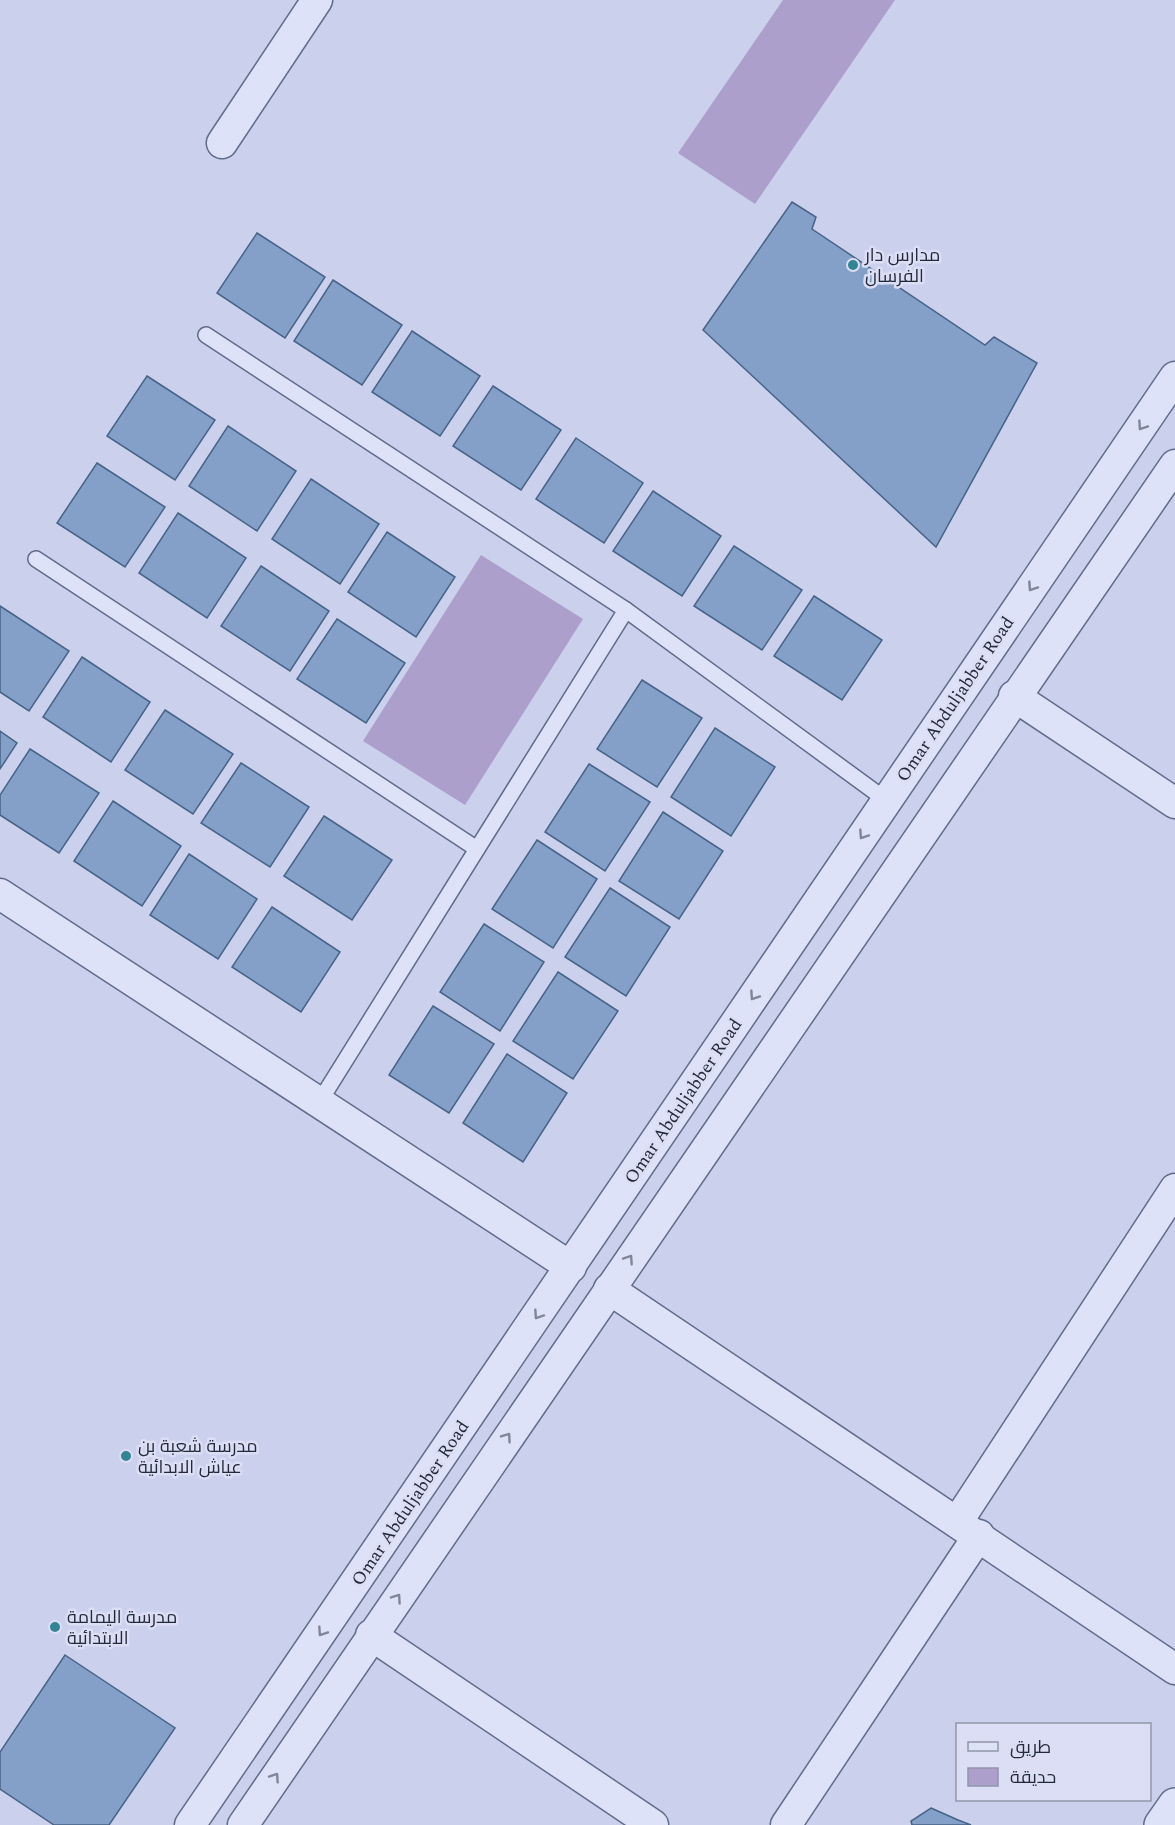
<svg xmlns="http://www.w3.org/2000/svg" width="1175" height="1825" font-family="Spectral,Cairo,serif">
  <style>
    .green { fill: #ac9fcb }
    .building { fill: #84a0c8; stroke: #476387; stroke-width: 1.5 }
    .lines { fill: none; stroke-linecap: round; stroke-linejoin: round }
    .service-casing { stroke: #606c89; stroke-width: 18 }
    .minor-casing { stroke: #606c89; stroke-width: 33 }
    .tertiary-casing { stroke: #606c89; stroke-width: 36 }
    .service { stroke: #dee2f8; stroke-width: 15 }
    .minor { stroke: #dee2f8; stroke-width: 30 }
    .tertiary { stroke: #dee2f8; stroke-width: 33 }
    .oneway { stroke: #80869a }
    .poi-dot { fill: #348594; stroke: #dbdef4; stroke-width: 2 }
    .labels { text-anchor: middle; stroke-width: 5; stroke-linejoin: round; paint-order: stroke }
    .poi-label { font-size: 18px; fill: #222b3b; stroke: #dbdef4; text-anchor: start }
    .street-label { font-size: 18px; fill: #222b3b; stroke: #dbdef4 }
  </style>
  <rect width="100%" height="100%" fill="#cbd0ed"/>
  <g class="green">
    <polygon points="783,0 895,0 755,204 678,153"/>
    <polygon points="481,555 583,619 465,805 363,741"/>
  </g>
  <g class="building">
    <polygon points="792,202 816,217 812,229 985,345 994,337 1037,363 936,547 703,330"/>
    <polygon points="257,233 325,277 285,338 217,293"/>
    <polygon points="333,280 402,325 362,385 294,341"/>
    <polygon points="412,331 480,376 440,436 372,392"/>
    <polygon points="147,376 215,420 175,480 107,436"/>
    <polygon points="493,386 561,430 521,490 453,446"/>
    <polygon points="228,426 296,471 257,531 189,486"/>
    <polygon points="576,438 643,483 604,543 536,499"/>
    <polygon points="97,463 165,507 125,567 57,523"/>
    <polygon points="311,479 379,524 340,584 272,539"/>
    <polygon points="653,491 721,536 682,596 613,551"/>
    <polygon points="178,513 246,558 207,618 139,573"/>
    <polygon points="387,532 455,577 416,637 348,592"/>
    <polygon points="734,546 802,590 762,650 694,606"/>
    <polygon points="261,566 329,611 290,671 221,626"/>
    <polygon points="814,596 882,640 842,700 774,656"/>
    <polygon points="0,606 69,651 29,711 0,692"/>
    <polygon points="337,619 405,663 366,723 297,679"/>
    <polygon points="82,657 150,702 111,762 43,717"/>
    <polygon points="642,680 702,718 657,787 597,749"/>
    <polygon points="165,710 233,754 193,814 125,770"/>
    <polygon points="715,728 775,767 731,836 671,797"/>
    <polygon points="0,731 17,743 0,769"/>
    <polygon points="30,749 99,793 59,853 0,815 0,795"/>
    <polygon points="241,763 309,807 270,867 201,823"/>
    <polygon points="589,764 650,802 605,871 545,832"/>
    <polygon points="113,801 181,846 142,906 74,861"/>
    <polygon points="663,812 723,851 679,919 619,881"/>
    <polygon points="324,816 392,860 352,920 284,876"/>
    <polygon points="537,840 597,879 553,948 492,909"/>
    <polygon points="189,854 257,899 218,959 150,915"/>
    <polygon points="610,888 670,927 626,996 565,957"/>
    <polygon points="272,907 340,952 301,1012 232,967"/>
    <polygon points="484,924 544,962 500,1031 440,992"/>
    <polygon points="558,972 618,1011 573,1079 513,1041"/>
    <polygon points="433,1006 494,1044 449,1113 389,1075"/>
    <polygon points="507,1054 567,1093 523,1162 463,1123"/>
    <polygon points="65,1655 175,1728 109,1825 54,1825 0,1789 0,1752"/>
    <polygon points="931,1808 958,1820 971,1825 912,1825 911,1821"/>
  </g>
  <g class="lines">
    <g class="service-casing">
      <g id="service">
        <polyline points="206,335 626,610 886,800"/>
        <polyline points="36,559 477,849"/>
        <polyline points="320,1101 626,610"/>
      </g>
    </g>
    <g class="minor-casing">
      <g id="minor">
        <polyline points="222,143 317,0"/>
        <polyline points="1014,696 1175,803"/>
        <polyline points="0,894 571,1267"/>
        <polyline points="609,1289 1175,1669"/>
        <polyline points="958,1521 1175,1189"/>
        <polyline points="371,1635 653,1825"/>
        <polyline points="190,1825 1175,377"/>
        <polyline points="243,1825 1175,465"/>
        <polyline points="786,1825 979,1535"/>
      </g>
    </g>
    <g class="tertiary-casing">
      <polyline id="tertiary" points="1161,1825 1175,1805"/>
    </g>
    <use href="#service" class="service"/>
    <use href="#minor" class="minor"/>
    <use href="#tertiary" class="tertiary"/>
  </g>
  <defs><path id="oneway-chevron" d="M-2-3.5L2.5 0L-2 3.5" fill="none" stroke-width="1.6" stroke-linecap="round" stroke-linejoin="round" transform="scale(1.5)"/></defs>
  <g class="oneway">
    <use href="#oneway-chevron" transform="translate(1142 426) rotate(124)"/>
    <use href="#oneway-chevron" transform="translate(1032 587) rotate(124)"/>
    <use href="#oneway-chevron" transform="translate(863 835) rotate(124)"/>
    <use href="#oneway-chevron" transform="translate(754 996) rotate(124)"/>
    <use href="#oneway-chevron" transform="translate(629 1259) rotate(-56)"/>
    <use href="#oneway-chevron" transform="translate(538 1315) rotate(124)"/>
    <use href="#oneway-chevron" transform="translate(507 1437) rotate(-55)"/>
    <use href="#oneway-chevron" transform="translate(397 1598) rotate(-55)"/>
    <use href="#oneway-chevron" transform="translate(322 1632) rotate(124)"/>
    <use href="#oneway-chevron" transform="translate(275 1777) rotate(-56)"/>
  </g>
  <g class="poi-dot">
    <circle cx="853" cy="265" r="6"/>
    <circle cx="126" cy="1456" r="6"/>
    <circle cx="55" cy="1627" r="6"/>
  </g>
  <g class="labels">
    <g class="poi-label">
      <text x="865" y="261">مدارس دار<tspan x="865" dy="21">الفرسان</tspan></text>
      <text x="138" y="1452">مدرسة شعبة بن<tspan x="138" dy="21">عياش الابدائية</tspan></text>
      <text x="67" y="1623">مدرسة اليمامة<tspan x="67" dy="21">الابتدائية</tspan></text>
    </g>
    <g class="street-label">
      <text transform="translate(955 699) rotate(-56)" y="6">Omar Abduljabber Road</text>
      <text transform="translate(683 1101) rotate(-56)" y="6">Omar Abduljabber Road</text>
      <text transform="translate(410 1503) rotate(-56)" y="6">Omar Abduljabber Road</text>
    </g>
  </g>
  <rect x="956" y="1723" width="195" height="78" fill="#dbdef4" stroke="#9196aa" stroke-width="1.5"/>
  <rect x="968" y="1742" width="30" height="9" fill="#dee2f8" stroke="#9196aa" stroke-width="1.5"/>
  <text x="1010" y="1753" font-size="18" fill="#222b3b">طريق</text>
  <rect x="968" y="1768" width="30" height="18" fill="#ac9fcb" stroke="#9196aa" stroke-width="1.5"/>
  <text x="1010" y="1783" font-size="18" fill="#222b3b">حديقة</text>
</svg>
